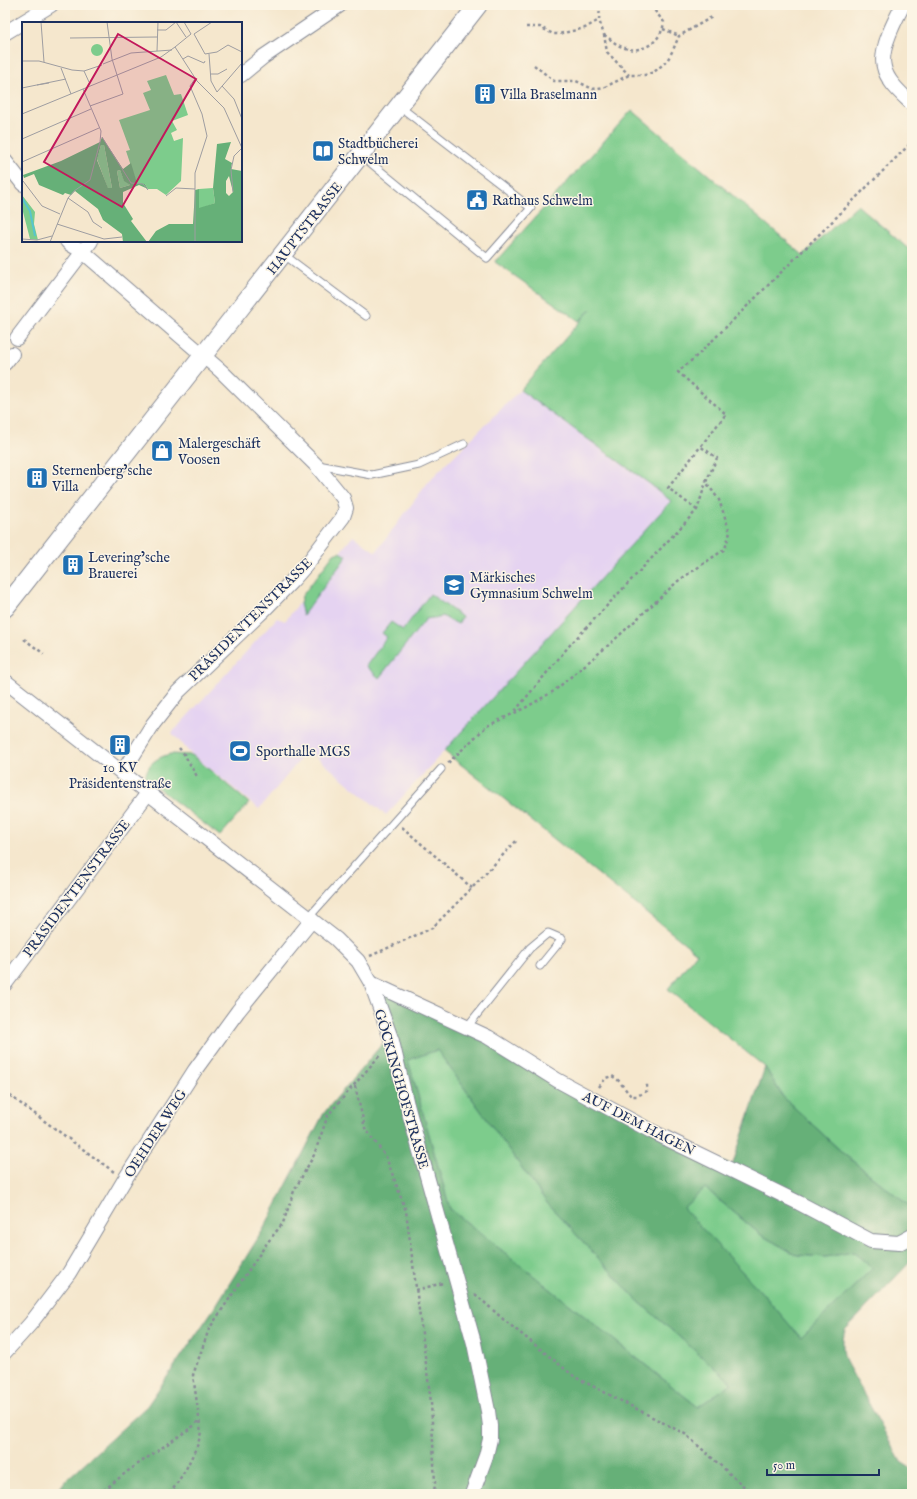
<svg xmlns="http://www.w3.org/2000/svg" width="917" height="1499" font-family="'IM FELL English',serif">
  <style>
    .built { fill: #e5d3f1 }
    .green { fill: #7dcc8c; stroke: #4c7e75 }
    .forest { fill: #66b078; stroke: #40706b; fill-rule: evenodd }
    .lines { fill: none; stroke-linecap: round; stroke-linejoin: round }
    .service-casing { stroke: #888b96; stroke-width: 9 }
    .minor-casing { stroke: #888b96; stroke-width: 16 }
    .tertiary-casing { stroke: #888b96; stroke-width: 20 }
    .path { stroke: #888b96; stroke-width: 2.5; stroke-dasharray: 3 3; stroke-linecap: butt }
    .service { stroke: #fff; stroke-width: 7 }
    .minor { stroke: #fff; stroke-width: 14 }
    .tertiary { stroke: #fff; stroke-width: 18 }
    .labels { text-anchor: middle; stroke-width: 3; stroke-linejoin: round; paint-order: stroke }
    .poi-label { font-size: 14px; fill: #1b2f5e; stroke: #fcf5e5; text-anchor: start }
    .street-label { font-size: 14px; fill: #1b2f5e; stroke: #fcf5e5 }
    .inset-river { fill: none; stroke: #57c5cd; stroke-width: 2 }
    .inset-road { fill: none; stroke: #9e9da1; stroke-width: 1 }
    .view { fill: #c2185b; fill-opacity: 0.15; stroke: #c2185b; stroke-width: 2 }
    .inset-edge { fill: none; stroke: #1b2f5e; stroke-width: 2 }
  </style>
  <rect width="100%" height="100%" fill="#fcf5e5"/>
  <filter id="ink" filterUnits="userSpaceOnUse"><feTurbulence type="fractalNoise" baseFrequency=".025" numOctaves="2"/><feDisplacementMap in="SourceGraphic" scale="8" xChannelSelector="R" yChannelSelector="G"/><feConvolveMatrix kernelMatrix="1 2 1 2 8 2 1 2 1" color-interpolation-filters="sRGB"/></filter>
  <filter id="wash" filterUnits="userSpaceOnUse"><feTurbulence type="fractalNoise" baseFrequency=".012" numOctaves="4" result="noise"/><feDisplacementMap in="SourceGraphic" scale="16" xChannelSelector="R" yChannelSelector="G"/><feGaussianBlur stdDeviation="0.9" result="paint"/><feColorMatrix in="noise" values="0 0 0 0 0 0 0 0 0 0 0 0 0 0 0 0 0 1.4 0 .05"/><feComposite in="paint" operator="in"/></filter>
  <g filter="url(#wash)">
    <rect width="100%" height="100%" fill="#f5e7cd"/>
    <polygon class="built" points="520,390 650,484 671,501 386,815 308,750 259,809 189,752 172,733 277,618 285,621 353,536 376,552 429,481"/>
    <g class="green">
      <polygon points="632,110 803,255 857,205 912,252 912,1208 844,1154 783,1097 765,1067 668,989 697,953 444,751 671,501 650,484 520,390 591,309 579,321 495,262"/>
      <polygon points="339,552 347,556 303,615 300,604 302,596 334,554"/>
      <polygon points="430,594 462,617 458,624 442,616 439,618 432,618 426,619 379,678 366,666 387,637 382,633 391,622 403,630"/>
      <path d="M170 754 192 755 249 803 220 836 145 778C147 764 156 758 170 754Z"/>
      <polygon points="437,1050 548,1204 637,1300 732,1383 698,1407 450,1209 408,1060"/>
      <polygon points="705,1188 761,1235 797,1255 826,1257 853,1252 873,1268 801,1339 764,1295 682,1208"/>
    </g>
    <path class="forest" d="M377 985 625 1114 732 1166 765 1067 783 1097 844 1154 912 1208V1260L845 1330C842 1342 842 1350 846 1362L901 1462 912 1469V1494H56L65 1481 147 1406 215 1307 263 1230 324 1113 388 1037ZM437 1050 548 1204 637 1300 732 1383 698 1407 450 1209 408 1060ZM705 1188 761 1235 797 1255 826 1257 853 1252 873 1268 801 1338 764 1295 683 1208Z"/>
  </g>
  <g filter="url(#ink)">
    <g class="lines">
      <g class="service-casing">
        <g id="service">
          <polyline points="361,155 487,258 531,208 399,106"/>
          <polyline points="283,254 366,316"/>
          <polyline points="318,465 372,475 419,465 464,444"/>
          <polyline points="309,917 441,769"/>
          <polyline points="467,1027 530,948 548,933 562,939 540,966"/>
        </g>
      </g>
      <g class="minor-casing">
        <g id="minor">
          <path d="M903 5C895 20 879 50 884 67 887 82 902 94 912 104"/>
          <polyline points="5,33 51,5"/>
          <polyline points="241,75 263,57 340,5"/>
          <polyline points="5,161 23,184"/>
          <polyline points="67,241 70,244 82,251 221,371 316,465 343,498 346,508 343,517 307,564 292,581 265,609 178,692 153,724 122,773"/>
          <polyline points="17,338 91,241"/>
          <polyline points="5,363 12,354"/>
          <polyline points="5,681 148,793 336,939 358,961 371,983 392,1041 407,1105 474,1343 488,1411 490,1426 490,1439 486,1456 472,1494"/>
          <polyline points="371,983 488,1037 557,1080 651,1131 799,1203 871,1241 899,1243 912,1236"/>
          <polyline points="5,984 148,793"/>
          <polyline points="5,1352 31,1323 69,1273 125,1179 195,1070 238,1011 312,920"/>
        </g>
      </g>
      <g class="tertiary-casing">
        <polyline id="tertiary" points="5,608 478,5"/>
      </g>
      <g class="path">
        <polyline points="600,5 599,20 604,35 607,52 629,75"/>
        <polyline points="526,27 540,27 553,34 559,34 585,28 599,20"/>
        <polyline points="663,29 679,36"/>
        <path d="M604 35C611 39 617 46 625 48 643 54 662 41 664 22L654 10 645 5"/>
        <polyline points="534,65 554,81 576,81 593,89 605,87 629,75 645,75 654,72 667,61 673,50 679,36 712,17"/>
        <polyline points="697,510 668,488 726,414 678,372 699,354 912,142"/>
        <polyline points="24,639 44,654"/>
        <polyline points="515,711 569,646 697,510 706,482"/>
        <polyline points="179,748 184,754 198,778"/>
        <polyline points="448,763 487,726 525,708 554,691 611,643 678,581 725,549 730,532 719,500 706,482 717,458 700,446"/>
        <polyline points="402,827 472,888"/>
        <polyline points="370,956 432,928 472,888 518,839"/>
        <polyline points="355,1086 365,1128 386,1157 406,1211 431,1402 435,1483 434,1494"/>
        <polyline points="599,1087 606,1078 612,1076 618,1080 631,1096 637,1096 647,1091 647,1083"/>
        <polyline points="5,1092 114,1172"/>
        <polyline points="416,1290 443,1283"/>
        <polyline points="475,1294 504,1320 575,1377 685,1434 748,1490 750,1494"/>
        <polyline points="99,1494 128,1471 195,1425 199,1419"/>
        <polyline points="170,1494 186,1469 198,1444 201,1432 193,1375 209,1329 267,1243 283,1223 294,1191 314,1155 328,1115 381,1054"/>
      </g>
      <use href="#service" class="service"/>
      <use href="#minor" class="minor"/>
      <use href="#tertiary" class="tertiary"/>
    </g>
  </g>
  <defs>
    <g id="building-square" transform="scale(1.15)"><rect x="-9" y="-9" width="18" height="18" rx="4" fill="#1f6fb2" stroke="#fcf5e5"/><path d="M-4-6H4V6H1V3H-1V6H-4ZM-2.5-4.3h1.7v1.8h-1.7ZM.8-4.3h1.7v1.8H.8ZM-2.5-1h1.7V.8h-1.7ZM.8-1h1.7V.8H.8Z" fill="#fff"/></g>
    <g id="library-square" transform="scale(1.15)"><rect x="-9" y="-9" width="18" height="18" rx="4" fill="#1f6fb2" stroke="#fcf5e5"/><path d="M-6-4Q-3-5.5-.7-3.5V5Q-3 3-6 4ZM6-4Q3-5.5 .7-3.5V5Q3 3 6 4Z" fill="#fff"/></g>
    <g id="civic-square" transform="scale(1.15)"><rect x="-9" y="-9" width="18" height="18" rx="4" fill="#1f6fb2" stroke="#fcf5e5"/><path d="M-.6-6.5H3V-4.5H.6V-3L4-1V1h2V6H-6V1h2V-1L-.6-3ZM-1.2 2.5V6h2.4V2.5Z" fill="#fff"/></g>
    <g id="shop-square" transform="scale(1.15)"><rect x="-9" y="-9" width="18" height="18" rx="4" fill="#1f6fb2" stroke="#fcf5e5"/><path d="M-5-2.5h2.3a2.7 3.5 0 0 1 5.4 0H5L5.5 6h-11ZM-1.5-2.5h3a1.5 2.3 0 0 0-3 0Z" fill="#fff"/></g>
    <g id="school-square" transform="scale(1.15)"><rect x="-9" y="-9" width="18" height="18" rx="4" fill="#1f6fb2" stroke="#fcf5e5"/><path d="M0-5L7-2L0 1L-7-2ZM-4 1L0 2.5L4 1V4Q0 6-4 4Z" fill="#fff"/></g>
    <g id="stadium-square" transform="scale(1.15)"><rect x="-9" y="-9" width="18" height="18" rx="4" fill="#1f6fb2" stroke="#fcf5e5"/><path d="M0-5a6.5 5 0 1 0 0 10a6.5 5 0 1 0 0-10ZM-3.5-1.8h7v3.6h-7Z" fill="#fff"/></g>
  </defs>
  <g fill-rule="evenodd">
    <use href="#building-square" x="485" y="94"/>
    <use href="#library-square" x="323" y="151"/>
    <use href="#civic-square" x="477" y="200"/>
    <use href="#shop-square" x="162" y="451"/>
    <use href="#building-square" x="37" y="478"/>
    <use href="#building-square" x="73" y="565"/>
    <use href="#school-square" x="454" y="585"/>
    <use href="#building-square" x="120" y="745"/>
    <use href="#stadium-square" x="240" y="751"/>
  </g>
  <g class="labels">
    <g class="poi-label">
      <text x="500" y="99">Villa Braselmann</text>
      <text x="338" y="148">Stadtbücherei<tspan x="338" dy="16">Schwelm</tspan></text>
      <text x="492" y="205">Rathaus Schwelm</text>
      <text x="178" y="448">Malergeschäft<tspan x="178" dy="16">Voosen</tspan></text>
      <text x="52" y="475">Sternenberg’sche<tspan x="52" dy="16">Villa</tspan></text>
      <text x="88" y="562">Levering’sche<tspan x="88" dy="16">Brauerei</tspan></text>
      <text x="470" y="582">Märkisches<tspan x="470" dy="16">Gymnasium Schwelm</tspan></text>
      <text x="256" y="756">Sporthalle MGS</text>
      <text x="120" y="772" text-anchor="middle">10 KV<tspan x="120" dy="16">Präsidentenstraße</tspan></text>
    </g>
    <g class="street-label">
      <text transform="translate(304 228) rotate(-52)" y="5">HAUPTSTRASSE</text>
      <text transform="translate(250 619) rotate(-45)" y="5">PRÄSIDENTENSTRASSE</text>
      <text transform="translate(76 888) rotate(-53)" y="5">PRÄSIDENTENSTRASSE</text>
      <text transform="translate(402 1089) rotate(74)" y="5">GÖCKINGHOFSTRASSE</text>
      <text transform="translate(639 1123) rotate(27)" y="5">AUF DEM HAGEN</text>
      <text transform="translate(155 1133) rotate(-57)" y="5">OEHDER WEG</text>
    </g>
  </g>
  <g transform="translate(22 22)">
    <rect width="220" height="220" fill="#f5e7cd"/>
    <path d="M69 28a6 6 0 1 1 12 0a6 6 0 1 1-12 0ZM144 53 152 73 159 72 166 93 150 99 155 108 149 111 152 119 161 116 159 159 144 173 135 167H126L123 162H115L104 129 108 128 97 98 128 88 121 71 129 68 125 59ZM79 123H82L90 166 86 167 75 137ZM98 148 102 158 108 163 98 166 95 149ZM191 166 193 181 177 187V167ZM0 173 13 190 12 202 16 218 8 217 0 186Z" fill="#7dcc8c"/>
    <path d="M80 115 101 147 109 141 115 161 123 162 126 167 117 163 101 170V181L111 197 109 199 125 220H101L100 212 81 198 76 187 53 169 49 173 43 171 41 173 17 163 12 152 2 156 1 153 39 139 78 120ZM79 123H82L90 166H86L75 138ZM98 148 102 159 108 163 98 166 95 149ZM209 120 203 137 210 141 209 147 220 149V220H126L134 209 147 202H171L173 168 177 167V186L193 181 191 166 195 122ZM207 154 211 170 207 174 204 171V159Z" fill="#66b078" fill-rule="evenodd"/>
    <path class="inset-river" d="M0 176 8 189 13 214"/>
    <path class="inset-road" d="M19 0 22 40M154 0 164 15M162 0 169 12 153 25 175 59 202 86 220 126M135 8H144L154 0M172 12 183 32 195 30 206 23 220 30M172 12 190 0M48 16 135 15M135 29 136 0M187 32 189 59 195 70 220 41M161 37 166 34 182 41 183 39M0 39H17L50 48 62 49 67 60M81 42 109 31 150 28M39 46 49 72M62 49 80 43M189 52H196L205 47M15 63 27 61M200 64 212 77 220 97M0 66 44 57M68 84 101 72 90 37 85 0M0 92 139 35 153 25M80 115 109 161 121 162 126 168M0 117 69 87M0 140 77 106M1 159 20 184 38 192M211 170 209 148 212 134 220 126M144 174 154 166 173 167M46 176 66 190 71 200 80 206M35 202 82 217 100 215M0 217 15 218 30 214M28 220 46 176 52 169 68 158 78 120 79 109 61 67M173 220V151L185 114 180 92 168 64 173 57"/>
    <path class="view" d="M96 12 174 57 100 185 22 140Z"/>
    <rect width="220" height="220" class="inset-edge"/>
  </g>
  <rect width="917" height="1499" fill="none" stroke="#fcf5e5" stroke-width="20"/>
  <path d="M767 1469v6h112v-6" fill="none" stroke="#1b2f5e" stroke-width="2"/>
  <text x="773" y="1469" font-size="12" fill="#1b2f5e" stroke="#fcf5e5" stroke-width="3" paint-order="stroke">50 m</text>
</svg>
